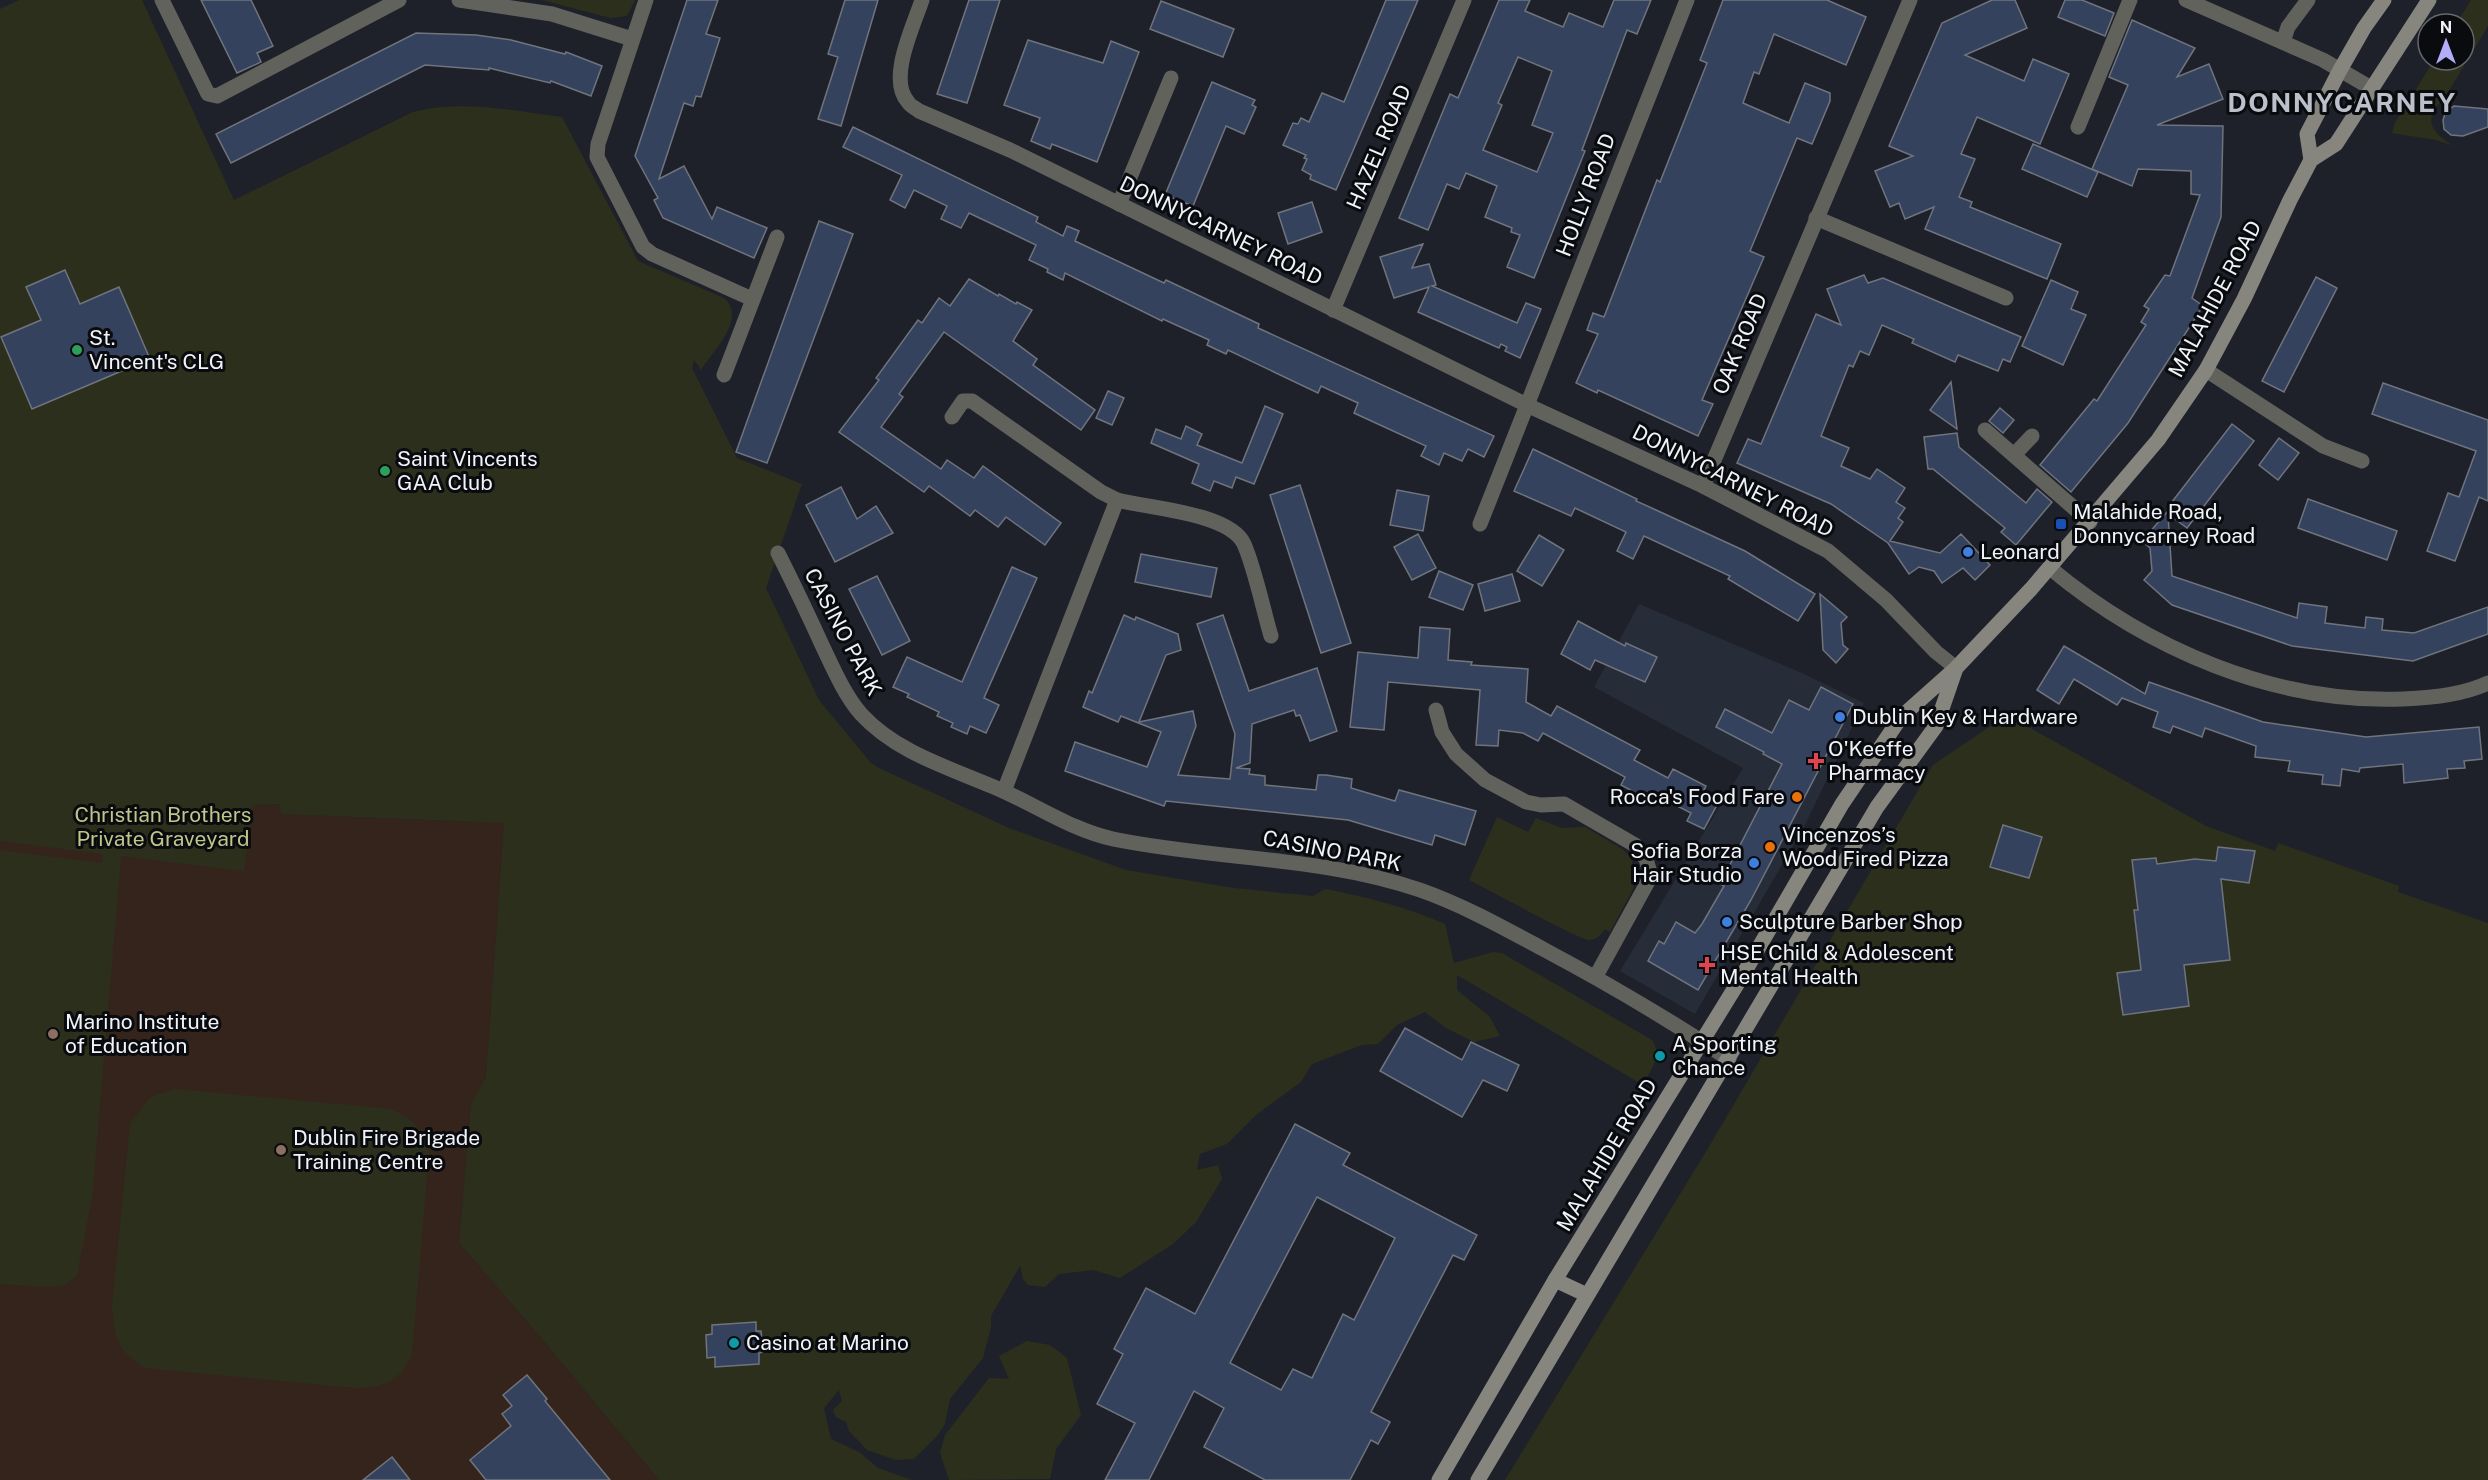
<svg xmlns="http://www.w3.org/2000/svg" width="2488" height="1480" font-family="'Public Sans',sans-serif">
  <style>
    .built { fill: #262c38 }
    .education { fill: #35241c }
    .green { fill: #2d2f1d }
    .building { fill: #35425e; stroke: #6f747d; stroke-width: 1.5; fill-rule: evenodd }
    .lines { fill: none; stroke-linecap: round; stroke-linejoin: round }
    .street { stroke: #62625d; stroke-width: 15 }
    .secondary { stroke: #86867f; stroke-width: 15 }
    .leisure-dot { fill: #2e9e5b; stroke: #090b0e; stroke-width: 2 }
    .transit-dot { fill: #1a4fb4; stroke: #090b0e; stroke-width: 2 }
    .shop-dot { fill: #3f7fe0; stroke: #090b0e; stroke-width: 2 }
    .health-dot { fill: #e0444e; stroke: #090b0e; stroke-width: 2 }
    .food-dot { fill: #e8710a; stroke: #090b0e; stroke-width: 2 }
    .education-dot { fill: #8d6e63; stroke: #090b0e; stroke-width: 2 }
    .culture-dot { fill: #0f9aa8; stroke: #090b0e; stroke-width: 2 }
    .labels { text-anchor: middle; stroke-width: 6; stroke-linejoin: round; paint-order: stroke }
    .street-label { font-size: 21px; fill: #f0f3f8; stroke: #090b0e }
    .poi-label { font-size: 21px; fill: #f0f3f8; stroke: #090b0e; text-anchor: start }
    .park-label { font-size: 21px; fill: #bfc689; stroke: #090b0e }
    .district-label { font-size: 27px; font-weight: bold; letter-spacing: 1.5px; fill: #bbc0ca; stroke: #090b0e }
  </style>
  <rect width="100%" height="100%" fill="#1e2129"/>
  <polygon class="built" points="1639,604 1802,673 1864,703 1803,829 1695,1014 1620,971 1743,768 1594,687"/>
  <polygon class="education" points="0,774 253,805 280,804 281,814 504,823 486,1077 471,1103 459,1243 542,1339 659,1480 0,1480"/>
  <g class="green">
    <path d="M19 0H142L234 200 413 112C463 99 512 111 562 117L638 261 724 298C748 318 712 352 701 370L694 360 692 368 737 458 802 484 766 588 819 700 871 763 879 768 1009 828 1126 870 1234 888 1313 896 1325 889C1367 897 1406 907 1445 924L1454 963 1493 952 1502 953 1652 1040C1663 1056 1651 1069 1643 1085L1457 975V990L1490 1017 1500 1036 1474 1042 1446 1028 1425 1012 1397 1025 1378 1044 1362 1045 1312 1064 1301 1082 1256 1115 1227 1144 1200 1154 1197 1170 1218 1165 1222 1179 1196 1222 1173 1244 1120 1278 1093 1270 1059 1274 1045 1287 1028 1285 1023 1279 1020 1266 991 1316V1327L983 1358 950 1399 945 1424 937 1436 914 1459 896 1460 867 1450 849 1431 846 1422 836 1417 833 1410 842 1401 839 1390 824 1408 831 1439 859 1452 878 1468 912 1480H659L542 1339 459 1243 471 1103 486 1077 504 823 281 814 279 804 253 805 244 871 121 856 92 1198 77 1275 65 1285 49 1287 0 1284V850L102 863 103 854 0 841V9Z"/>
    <polygon points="542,0 635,0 627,16 610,18"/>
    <path d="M2471 0H2488V26L2444 99C2421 118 2432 134 2454 146L2436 140 2392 133 2395 123 2434 60H2464V24H2456Z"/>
    <polygon points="2007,715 2206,826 2275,851 2278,843 2399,886 2398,892 2488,923 2488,1480 1505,1480 1707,1150 1933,765"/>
    <path d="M1497 817 1528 832 1536 818 1562 828 1585 827 1622 849 1631 857 1635 878 1633 889 1610 932 1605 929C1602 934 1597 939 1590 940 1581 941 1486 888 1469 880Z"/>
    <path d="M175 1089 391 1109C415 1120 420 1127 429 1151L412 1354C401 1381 385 1387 357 1388L145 1368C116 1349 116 1341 112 1308L130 1123 151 1097Z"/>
    <polygon points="1027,1341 1050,1345 1067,1358 1081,1415 1056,1449 1050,1479 949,1480 940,1453 945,1435 989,1378 1009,1379 999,1356"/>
  </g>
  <g class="building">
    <polygon points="201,0 251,0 273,46 257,53 261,62 237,73"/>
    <polygon points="687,0 718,0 706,34 720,38 701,97 696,96 693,106 684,103 659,179 684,166 712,219 717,207 767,228 754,258 663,218 654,200 658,198 635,156"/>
    <polygon points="845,0 878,0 841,126 818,119 838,57 828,54"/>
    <polygon points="969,0 1000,0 967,103 937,94"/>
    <polygon points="1386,0 1418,0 1336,190 1310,179 1311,175 1302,170 1307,159 1304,158 1306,155 1283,145 1293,123 1298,124 1301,118 1309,122 1322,93 1344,102"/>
    <path d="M1499 0H1530L1525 11 1563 27 1569 13 1603 27 1614 0H1651L1637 34 1627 30 1582 150 1585 151 1534 278 1507 267 1520 235 1511 232 1512 228 1485 217 1497 186 1466 173 1459 189 1447 184 1428 230 1399 218 1450 94 1458 98ZM1518 57 1552 71 1532 125 1553 133 1537 172 1483 150 1502 105 1498 103Z"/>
    <polygon points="1723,0 1827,0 1866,17 1846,65 1774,34 1759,74 1754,72 1743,103 1789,123 1805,83 1830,93 1830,101 1812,144 1797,138 1750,251 1764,257 1702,400 1713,404 1698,436 1598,390 1597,393 1576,383 1598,334 1587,330 1593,313 1604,317 1657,180 1660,182 1707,63 1700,60"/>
    <polygon points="1992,0 2015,0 2027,28 1965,55 2024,81 2033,59 2069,74 2040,144 1977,117 1961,154 1975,159 1959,197 1972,202 1970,207 2061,244 2047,279 1925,229 1934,207 1905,219 1899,203 1890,207 1875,171 1913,156 1889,146 1942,23"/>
    <polygon points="2065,0 2082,0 2114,13 2105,36 2058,17"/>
    <polygon points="1161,1 1234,29 1223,57 1150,29"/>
    <polygon points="2132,20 2195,48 2177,77 2209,64 2223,99 2157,125 2223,126 2221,217 2192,298 2203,306 2128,423 2071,492 2040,465 2094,399 2097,401 2146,325 2141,322 2149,309 2144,306 2165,275 2170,276 2200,195 2191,194 2191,171 2138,169 2132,186 2092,169 2128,85 2109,77"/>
    <polygon points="416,33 476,35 511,40 565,54 566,52 602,66 591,96 551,81 550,83 489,68 489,70 425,65 231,163 216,134"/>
    <polygon points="1028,40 1103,63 1111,41 1139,52 1097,162 1052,144 1050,149 1031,141 1040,118 1004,105"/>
    <polygon points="1212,82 1255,100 1252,105 1256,107 1244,134 1226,126 1193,206 1165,195"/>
    <polygon points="2454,106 2488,109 2488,127 2463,136 2451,135 2444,129 2443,120 2446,111"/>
    <polygon points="853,127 1038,217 1036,222 1063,236 1067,226 1079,231 1075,241 1164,283 1166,280 1259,324 1258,328 1494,436 1484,457 1468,449 1462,461 1444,453 1439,465 1421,456 1426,446 1354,413 1358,403 1321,386 1318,393 1228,350 1226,354 1207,345 1209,340 1163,319 1162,321 1065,273 1063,280 1047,272 1048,269 1029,260 1036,245 1009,232 969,213 961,228 941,219 947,206 914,190 905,208 890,200 902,175 843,147"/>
    <polygon points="2033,144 2098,172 2087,197 2022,169"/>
    <polygon points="1312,202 1322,232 1288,244 1278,213"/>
    <polygon points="819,221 853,234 767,463 736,452"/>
    <polygon points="1423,244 1412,268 1429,264 1436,285 1432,286 1517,323 1526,303 1541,309 1520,358 1505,351 1507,347 1501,344 1499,348 1418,312 1429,287 1394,298 1380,257"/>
    <polygon points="65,270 80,304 119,287 150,359 32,409 1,337 41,320 26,287"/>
    <polygon points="1864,275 1868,283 1883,278 2021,337 2010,362 2003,359 1998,371 1958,355 1955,362 1912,343 1914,339 1882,325 1869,355 1860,351 1853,367 1849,365 1821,436 1849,448 1841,466 1870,479 1877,469 1905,488 1896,502 1905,508 1898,518 1903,522 1890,541 1940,553 1961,534 1990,565 1975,580 1963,568 1942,583 1934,571 1919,567 1909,574 1888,543 1831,504 1737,463 1748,439 1761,444 1816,314 1841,325 1827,289"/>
    <polygon points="2316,277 2337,288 2284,392 2262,381"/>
    <polygon points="969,279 998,296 999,294 1016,304 1017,302 1032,310 1013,341 1037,359 1033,365 1095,410 1081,430 944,332 899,394 903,397 881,427 941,469 947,460 974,478 983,466 1061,523 1045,545 1006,517 998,527 975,510 970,516 929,486 924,492 839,432 879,380 876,378 918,320 922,323 939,298 950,306"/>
    <polygon points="2051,280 2078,292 2071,309 2086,315 2063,365 2022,346"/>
    <polygon points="1951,382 1957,429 1930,410"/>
    <polygon points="2383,383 2488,420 2488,501 2479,497 2455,561 2427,551 2448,493 2459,497 2476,451 2372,414"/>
    <polygon points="1108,391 1124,398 1112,425 1096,418"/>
    <polygon points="1265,406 1283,414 1254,484 1236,477 1232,488 1214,481 1210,491 1192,483 1199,464 1151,443 1156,429 1181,439 1186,426 1202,434 1197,445 1242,463"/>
    <polygon points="2000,408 2014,420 2003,433 1989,421"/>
    <polygon points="2232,424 2254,441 2187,528 2168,514 2172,576 2297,618 2299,603 2327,607 2325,623 2365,628 2366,617 2383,619 2382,630 2414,633 2488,607 2488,634 2413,661 2292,646 2172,605 2144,580 2152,571 2150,548 2142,541 2168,511 2168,507"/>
    <polygon points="1957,433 1959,447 2026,503 2037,489 2052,502 2016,545 2001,532 2005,528 1933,469 1928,469 1924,437"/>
    <polygon points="2279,438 2299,453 2278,480 2259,465"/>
    <polygon points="1533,449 1637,499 1636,501 1656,510 1745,551 1815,594 1798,621 1728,579 1730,576 1644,536 1633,559 1617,551 1626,532 1575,508 1571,516 1514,491"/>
    <polygon points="1300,485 1351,643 1321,653 1270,495"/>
    <polygon points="841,487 857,519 876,506 893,533 835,562 806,505"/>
    <polygon points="1397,490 1429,496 1423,531 1390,525"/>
    <polygon points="2308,499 2397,531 2387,560 2298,528"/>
    <polygon points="1418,534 1436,568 1412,580 1394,547"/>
    <polygon points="1539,535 1564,550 1542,586 1517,571"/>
    <polygon points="1141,554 1217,568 1211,597 1135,582"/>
    <polygon points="1012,567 1037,578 984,698 999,705 986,733 970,726 967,734 951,727 953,723 937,716 939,712 907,697 909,694 893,687 907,657 962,682"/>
    <polygon points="1439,571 1473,585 1463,610 1429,597"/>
    <polygon points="1512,574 1520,601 1485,611 1478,584"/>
    <polygon points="877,576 910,641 882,655 849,589"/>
    <polygon points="1820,594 1847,617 1841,623 1843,645 1848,649 1836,663 1823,650"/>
    <polygon points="1124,615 1135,620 1136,617 1178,634 1181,650 1166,655 1139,722 1193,711 1196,726 1178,775 1230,779 1235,734 1197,624 1223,615 1249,691 1317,668 1337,731 1310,741 1300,715 1296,716 1294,710 1252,724 1250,763 1236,768 1250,769 1249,774 1265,776 1265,785 1316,790 1318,775 1326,775 1352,779 1351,788 1395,801 1399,790 1476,811 1465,845 1435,835 1432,845 1348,820 1166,801 1164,806 1065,771 1075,742 1147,767 1161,732 1121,716 1118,722 1083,707 1089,691 1092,693"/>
    <polygon points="1578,621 1625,646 1626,643 1657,657 1645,682 1595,660 1590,670 1561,654"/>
    <polygon points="1420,627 1450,629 1448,660 1472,662 1471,665 1528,669 1526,702 1551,716 1557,706 1640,750 1634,760 1668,778 1673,769 1706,786 1701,796 1717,805 1704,829 1687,821 1691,813 1658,796 1654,803 1621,785 1625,777 1543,733 1538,741 1523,733 1499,730 1498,746 1476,745 1480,690 1388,682 1384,730 1350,727 1358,652 1418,658"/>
    <polygon points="2064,646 2145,694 2149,682 2263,722 2366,737 2479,727 2482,759 2464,761 2465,768 2447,769 2448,778 2404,783 2403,764 2360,768 2359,772 2342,769 2340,786 2322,784 2323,775 2288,771 2290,761 2255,757 2256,746 2205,728 2202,737 2173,726 2170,733 2153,727 2158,712 2122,698 2117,705 2074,679 2059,704 2037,690"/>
    <polygon points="1821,687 1853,704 1751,900 1698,990 1648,961 1659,941 1664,944 1676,922 1695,933 1702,924 1724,886 1720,884 1782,764 1763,754 1764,752 1716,727 1725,709 1772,733 1789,700 1809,710"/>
    <polygon points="2003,825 2042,837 2029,878 1990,867"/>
    <polygon points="2218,847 2255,851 2249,883 2221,879 2230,960 2184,965 2189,1006 2123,1015 2117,973 2141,970 2134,910 2138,910 2132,860 2156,858 2157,864 2195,859 2216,861"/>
    <polygon points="1405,1028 1462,1060 1471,1042 1519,1065 1507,1091 1483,1080 1462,1117 1380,1071"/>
    <path d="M1295 1124 1350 1153 1343 1165 1477 1235 1464 1260 1453 1255 1371 1412 1390 1422 1378 1444 1371 1440 1350 1480H1265L1204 1447 1224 1408 1194 1391 1149 1480H1105L1135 1423 1097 1404 1123 1354 1114 1349 1146 1288 1195 1314ZM1317 1197 1395 1238 1354 1320 1343 1314 1312 1378 1293 1369 1281 1390 1230 1363Z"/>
    <polygon points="756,1322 756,1331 761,1331 763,1352 759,1353 759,1364 715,1367 715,1357 707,1358 706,1335 712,1334 712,1325"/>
    <polygon points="527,1375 547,1399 545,1401 610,1480 486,1480 470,1460 511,1426 502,1414 512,1406 503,1395"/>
    <polygon points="392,1457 410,1480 363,1480"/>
  </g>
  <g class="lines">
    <g class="street">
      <polyline points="162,0 208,94 217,96 399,0"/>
      <polyline points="459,0 552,14 632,39"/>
      <polyline points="646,0 598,144 597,157 643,247 652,254 752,299"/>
      <path d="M922 0C914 25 887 79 908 102 910 106 916 108 919 111L1010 150 1527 405 1703 486 1828 551 1886 600 1936 652 1956 668"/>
      <polyline points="2186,0 2323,60 2371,88"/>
      <polyline points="2283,42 2288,27 2308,0"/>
      <polyline points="2078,127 2130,0"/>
      <polyline points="1119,204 1171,78"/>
      <polyline points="1816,218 2006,298"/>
      <polyline points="1333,310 1464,0"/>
      <polyline points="2206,370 2323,446 2362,461"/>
      <polyline points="724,375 777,237"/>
      <polyline points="952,417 963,401 972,401 1101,492 1117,500 1004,791"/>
      <polyline points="1985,430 2090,522"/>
      <polyline points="2014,455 2032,436"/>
      <polyline points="1703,486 1910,0"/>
      <path d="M1117 500C1148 508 1230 513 1244 544 1255 569 1263 609 1271 636"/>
      <polyline points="1480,524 1687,0"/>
      <path d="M778 553C793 583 808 614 822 645 833 668 844 694 861 714 895 751 944 766 989 785 1030 801 1070 830 1113 839 1215 860 1321 856 1420 890 1463 905 1504 928 1543 949 1607 983 1668 1019 1729 1059"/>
      <path d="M2050 568C2147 649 2275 704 2403 699 2430 698 2463 695 2488 683"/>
      <polyline points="1436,710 1442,732 1456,754 1485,780 1526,802 1541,805 1564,804 1635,845 1646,859 1651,876 1596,976"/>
    </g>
    <g class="secondary">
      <polyline points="2311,160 2307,134 2340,70 2364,28 2384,0"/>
      <polyline points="1555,1280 1587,1295"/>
      <polyline points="1439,1480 1555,1280 1744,973 1842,804 1901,717 1956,668 2031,589 2158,440 2206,370 2244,299 2290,200 2311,160 2336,144 2429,0"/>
      <polyline points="1478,1480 1877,807 1936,726 1955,671"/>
    </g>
  </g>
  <g class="leisure-dot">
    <circle cx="77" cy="350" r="6"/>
    <circle cx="385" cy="471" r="6"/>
  </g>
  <rect class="transit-dot" x="2055" y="518" width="12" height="12" rx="3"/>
  <g class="shop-dot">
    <circle cx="1968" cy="552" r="6"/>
    <circle cx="1840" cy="717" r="6"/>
    <circle cx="1754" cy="863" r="6"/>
    <circle cx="1727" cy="922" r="6"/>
  </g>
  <g class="health-dot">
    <path d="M1813 752h6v6h6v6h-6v6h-6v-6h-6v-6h6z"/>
    <path d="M1704 956h6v6h6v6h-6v6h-6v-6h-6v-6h6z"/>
  </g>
  <g class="food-dot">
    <circle cx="1797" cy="797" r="6"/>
    <circle cx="1770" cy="847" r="6"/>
  </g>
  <g class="education-dot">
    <circle cx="53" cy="1034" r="6"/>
    <circle cx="281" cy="1150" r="6"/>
  </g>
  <g class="culture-dot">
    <circle cx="1660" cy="1056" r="6"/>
    <circle cx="734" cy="1343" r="6"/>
  </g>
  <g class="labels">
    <g class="street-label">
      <text transform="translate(1379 147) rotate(-67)" y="7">HAZEL ROAD</text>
      <text transform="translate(1586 195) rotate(-69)" y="7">HOLLY ROAD</text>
      <text transform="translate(1221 231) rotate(26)" y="7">DONNYCARNEY ROAD</text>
      <text transform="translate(2215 299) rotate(-62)" y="7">MALAHIDE ROAD</text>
      <text transform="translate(1740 344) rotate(-67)" y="7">OAK ROAD</text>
      <text transform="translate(1733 481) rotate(27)" y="7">DONNYCARNEY ROAD</text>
      <text transform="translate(843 632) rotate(62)" y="7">CASINO PARK</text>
      <text transform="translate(1332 851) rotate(11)" y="7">CASINO PARK</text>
      <text transform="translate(1607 1155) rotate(-59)" y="7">MALAHIDE ROAD</text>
    </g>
    <g class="poi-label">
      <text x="89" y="345">St.<tspan x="89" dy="24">Vincent's CLG</tspan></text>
      <text x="397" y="466">Saint Vincents<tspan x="397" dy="24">GAA Club</tspan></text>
      <text x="2073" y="519">Malahide Road,<tspan x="2073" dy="24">Donnycarney Road</tspan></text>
      <text x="1980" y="559">Leonard</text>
      <text x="1852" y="724">Dublin Key &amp; Hardware</text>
      <text x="1828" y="756">O'Keeffe<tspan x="1828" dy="24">Pharmacy</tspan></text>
      <text x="1785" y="804" text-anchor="end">Rocca's Food Fare</text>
      <text x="1782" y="842">Vincenzos’s<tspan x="1782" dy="24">Wood Fired Pizza</tspan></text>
      <text x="1742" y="858" text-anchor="end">Sofia Borza<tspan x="1742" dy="24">Hair Studio</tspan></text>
      <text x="1739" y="929">Sculpture Barber Shop</text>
      <text x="1720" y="960">HSE Child &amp; Adolescent<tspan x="1720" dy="24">Mental Health</tspan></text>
      <text x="65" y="1029">Marino Institute<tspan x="65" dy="24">of Education</tspan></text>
      <text x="1672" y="1051">A Sporting<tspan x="1672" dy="24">Chance</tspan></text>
      <text x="293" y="1145">Dublin Fire Brigade<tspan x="293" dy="24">Training Centre</tspan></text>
      <text x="746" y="1350">Casino at Marino</text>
    </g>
    <g class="park-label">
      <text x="163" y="822">Christian Brothers<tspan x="163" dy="24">Private Graveyard</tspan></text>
    </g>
    <g class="district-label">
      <text x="2342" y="112">DONNYCARNEY</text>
    </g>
  </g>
  <g transform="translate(2446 42)"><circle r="28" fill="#090b0e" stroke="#65686c" stroke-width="1.5"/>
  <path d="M0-4.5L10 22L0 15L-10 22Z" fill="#b3adf9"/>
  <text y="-9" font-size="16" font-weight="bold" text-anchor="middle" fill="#f0f3f8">N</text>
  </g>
</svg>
